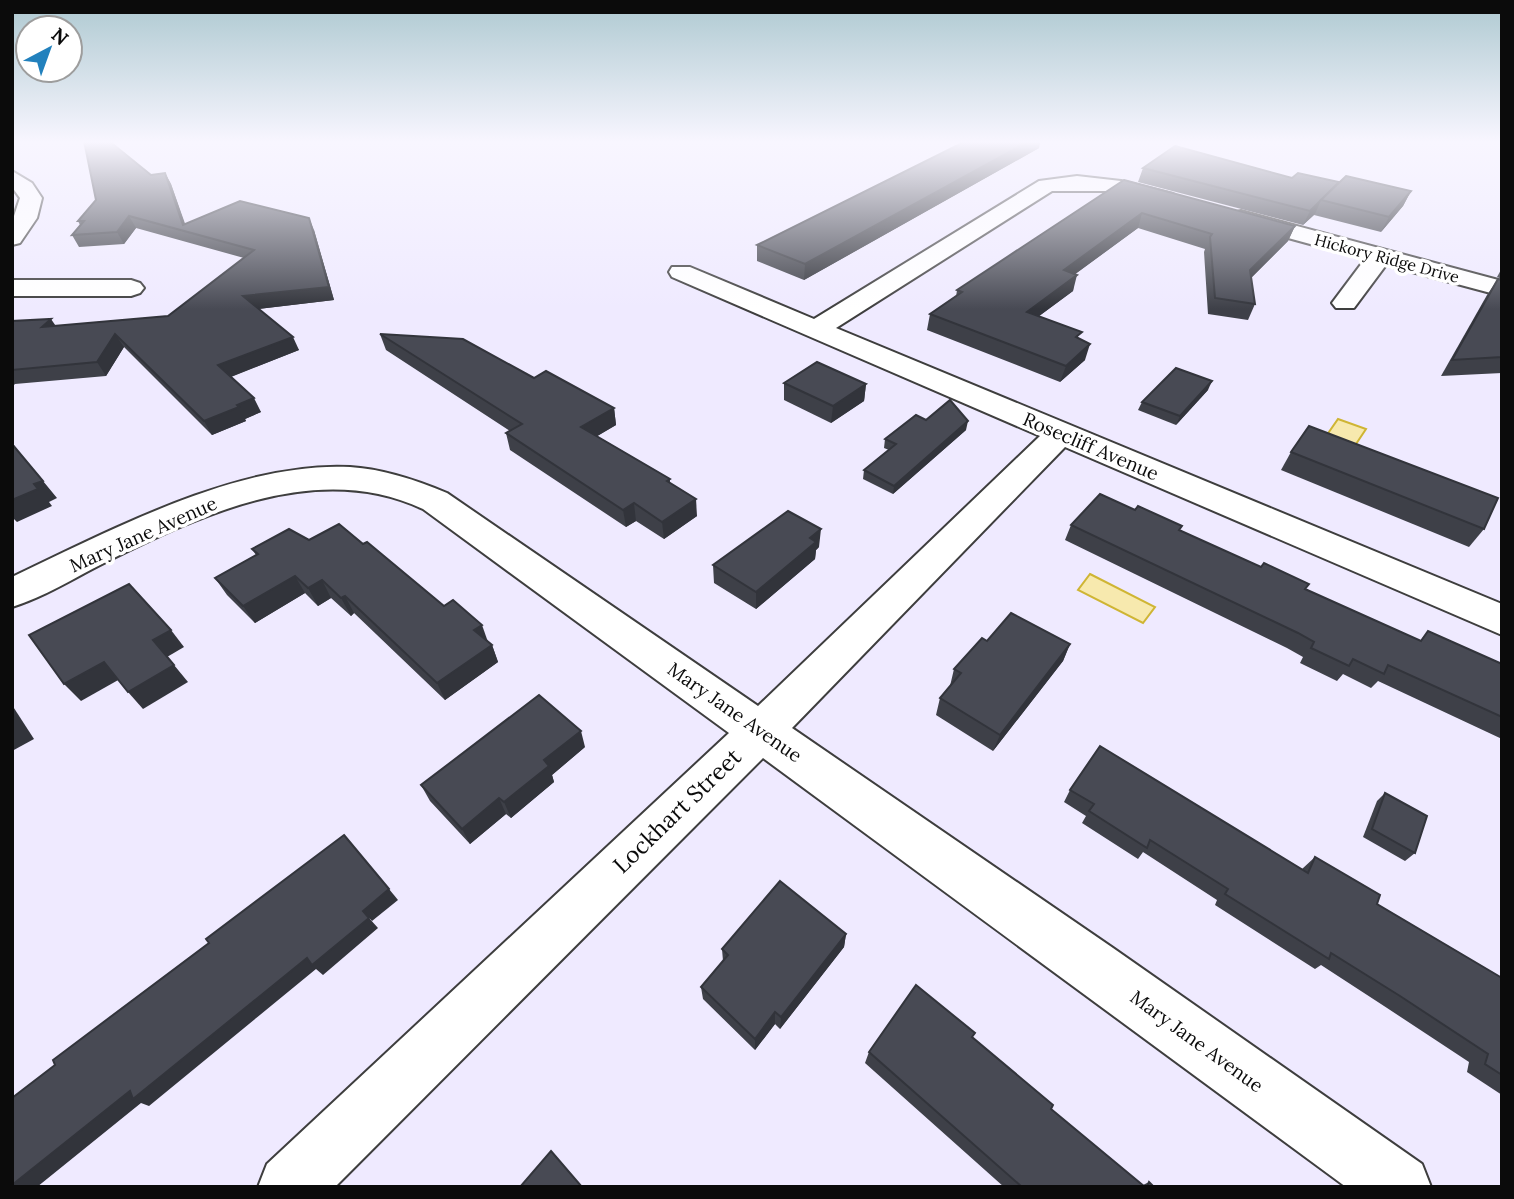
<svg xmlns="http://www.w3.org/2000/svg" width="1514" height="1199" font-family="Lora,serif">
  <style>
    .water { fill: #f7e9ae; stroke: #cfb534; stroke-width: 2 }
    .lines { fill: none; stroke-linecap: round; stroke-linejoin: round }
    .street-casing { stroke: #3e3e3e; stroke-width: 4 }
    .street { fill: #fff; fill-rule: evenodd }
    .wall { fill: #3e4048 }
    .shaded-wall { fill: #32343b }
    .building { fill: #484a54; stroke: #32343b; stroke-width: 2 }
    .labels { text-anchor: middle; stroke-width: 7; stroke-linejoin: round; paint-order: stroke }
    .far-street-label { font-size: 16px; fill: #0b0b0b; stroke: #fff }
    .street-label { font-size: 19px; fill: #0b0b0b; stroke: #fff }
    .near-street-label { font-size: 23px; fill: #0b0b0b; stroke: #fff }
  </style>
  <rect width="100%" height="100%" fill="#efeaff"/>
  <g class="water">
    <polygon points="1338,419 1366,429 1350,453 1322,442"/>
    <polygon points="1090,574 1155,607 1143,623 1078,590"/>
  </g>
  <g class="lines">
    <g class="street-casing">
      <g id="street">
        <polygon points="12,171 32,183 42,198 37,218 20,243 12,245 12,222 20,198 12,187"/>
        <path d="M1077 176 1121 181 1173 194 1177 198 1166 204 1106 191H1052L836 328 1502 604V635L1065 447 792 728 1113 948 1422 1164 1431 1187H1346L763 758 335 1187H258L267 1164 729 733 423 509C317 459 200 515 104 563 74 578 44 597 12 607V577C109 531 240 461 350 467 383 469 416 480 447 493L758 706 1040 436 672 277 669 272 672 267H690L814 319 1039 181Z"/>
        <polygon points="1241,211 1502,281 1502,296 1386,265 1354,308 1336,308 1332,303 1365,259 1233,223 1230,218 1233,213"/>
        <polygon points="12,280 131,280 140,283 144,288 140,293 131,296 12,296"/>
      </g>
    </g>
    <use href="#street" class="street"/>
  </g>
  <g class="wall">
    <polygon points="966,141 1040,141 1039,148 804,280 757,261 757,245"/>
    <polygon points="1143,168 1292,178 1411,191 1403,206 1381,232 1314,215 1315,214 1303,225 1138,182"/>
    <polygon points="165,173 171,184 185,225 314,230 334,300 258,309 299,350 231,377 261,412 245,419 246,421 212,435 124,347 106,376 15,384 12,387 12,321 55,326 168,316 244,258 136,228 124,244 79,247 72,235 80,225 78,221 151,175"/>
    <polygon points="1124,180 1295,226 1288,241 1251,278 1255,304 1248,320 1208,314 1204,252 1205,249 1138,228 1075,274 1073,291 1039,316 1080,339 1085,360 1060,382 927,330 930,314 956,297 957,290"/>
    <polygon points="1502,268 1502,279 1497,277"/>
    <polygon points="1498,279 1502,280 1502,373 1441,376 1487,295"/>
    <polygon points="380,334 534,378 614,408 616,425 597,436 670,479 670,483 697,516 664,539 636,521 626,527 510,450 506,433 510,431 386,350"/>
    <polygon points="784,383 866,384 864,401 831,423 784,400"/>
    <polygon points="1208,390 1176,425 1138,410 1142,402"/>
    <polygon points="926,420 966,430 893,494 863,479 864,470 889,450 884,448 885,439"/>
    <polygon points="1291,452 1484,529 1469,547 1281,470"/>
    <polygon points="1071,525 1180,530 1305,589 1420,641 1428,631 1502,664 1502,739 1378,681 1371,688 1343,674 1337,681 1300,663 1303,657 1287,648 1065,540"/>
    <polygon points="309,540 363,544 492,645 498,662 445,700 354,613 351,616 331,598 318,606 305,593 255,623 227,595 215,578 256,555 252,549"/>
    <polygon points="819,547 816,550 815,559 756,609 714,583 713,565"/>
    <polygon points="987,641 1070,644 1063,661 993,751 936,715 940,698 950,686 954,669"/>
    <polygon points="585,747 552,775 554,782 511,818 506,814 470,844 430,801 421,785"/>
    <polygon points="1070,790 1302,869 1315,857 1377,904 1502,978 1502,1095 1467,1072 1469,1062 1384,1006 1321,965 1315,969 1215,905 1217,900 1143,852 1138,859 1082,823 1086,816 1064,802"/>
    <polygon points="1385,793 1415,853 1405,861 1363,837 1377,801"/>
    <polygon points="846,934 844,947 780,1029 775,1024 755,1050 703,999 701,987 723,961 722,949"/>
    <polygon points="972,1037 1051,1109 1143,1185 1149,1182 1154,1187 1004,1187 865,1063 869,1052"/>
  </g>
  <g class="shaded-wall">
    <polygon points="1029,141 1040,141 1039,148 804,280 805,264"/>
    <polygon points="165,173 171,184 188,232 183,225"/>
    <polygon points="1339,182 1321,200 1315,214 1303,225 1310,211"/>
    <polygon points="1411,191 1403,206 1381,232 1389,217"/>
    <polygon points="1142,213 1138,228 1059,286 1064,270"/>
    <polygon points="129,216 136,228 124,244 117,232"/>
    <polygon points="309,218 314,230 334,300 249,310 243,296"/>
    <polygon points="1295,226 1288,241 1243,286 1250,270"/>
    <polygon points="1077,275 1073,291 1023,328 1027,312"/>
    <polygon points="51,319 60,332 42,327"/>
    <polygon points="115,334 124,347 106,376 97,362"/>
    <polygon points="293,337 299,350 225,379 218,365"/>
    <polygon points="1090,344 1085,360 1060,382 1066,366"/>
    <polygon points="1212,381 1208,390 1176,425 1180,416"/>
    <polygon points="866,384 864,401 831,423 833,406"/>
    <polygon points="254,398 261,412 245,419 246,421 212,435 204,421"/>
    <polygon points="614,408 616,425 584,444 581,427"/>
    <polygon points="968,421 966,430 893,494 894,486"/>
    <polygon points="43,481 57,498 49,502 52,506 17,522 12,517 12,500 34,484"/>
    <polygon points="696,499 697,516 664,539 662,522"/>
    <polygon points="634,503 636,521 626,527 623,510"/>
    <polygon points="821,529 819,547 816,550 815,559 756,609 756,592 810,538"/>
    <polygon points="295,576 305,593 255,623 243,606"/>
    <polygon points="322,580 331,598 318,606 308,588"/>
    <polygon points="345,596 354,613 351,616 341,598"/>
    <polygon points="482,625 488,642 474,630"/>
    <polygon points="171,630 184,647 167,657 153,640"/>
    <polygon points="1070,644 1063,661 993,751 1000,735"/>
    <polygon points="492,645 498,662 445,700 437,683"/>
    <polygon points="104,662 120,679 81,701 64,684"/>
    <polygon points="174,665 188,682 143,709 128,692"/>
    <polygon points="12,705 34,739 12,751"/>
    <polygon points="581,731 585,747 552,775 554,782 511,818 504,802 544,760"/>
    <polygon points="499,798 506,814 470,844 462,829"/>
    <polygon points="389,889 398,900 372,921 363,911"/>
    <polygon points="369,918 378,928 323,975 316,969 149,1106 141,1103 37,1187 12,1187 12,1185 130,1091 307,958"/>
    <polygon points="846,934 844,947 780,1029 781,1017"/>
    <polygon points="775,1012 775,1024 755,1050 755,1039"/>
  </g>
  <g class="building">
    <polygon points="84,141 109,141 151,175 165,173 183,225 240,201 309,218 329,287 243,296 293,337 218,365 254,398 237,405 239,407 204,421 115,334 97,362 12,370 12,321 51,319 42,327 168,316 254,250 129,216 117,232 72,235 84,221 78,221 96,200"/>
    <polygon points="966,141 1029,141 805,264 757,245"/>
    <polygon points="1175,146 1292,178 1298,173 1339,182 1310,211 1143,168"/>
    <polygon points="1346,176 1411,191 1389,217 1321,200"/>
    <polygon points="1124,180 1295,226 1250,270 1255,304 1215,298 1210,237 1212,234 1142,213 1064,270 1077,275 1027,312 1082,332 1076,337 1090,344 1066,366 930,314 962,292 957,290"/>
    <polygon points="1498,279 1502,280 1502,357 1452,360"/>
    <polygon points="380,334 463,339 534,378 546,371 614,408 581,427 670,479 667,481 696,499 662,522 634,503 623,510 506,433 522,424"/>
    <polygon points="817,362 866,384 833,406 784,383"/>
    <polygon points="1176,368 1212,381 1180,416 1142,402"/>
    <polygon points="950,400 968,421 894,486 864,470 896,444 885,439 916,415 926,420"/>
    <polygon points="1309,426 1498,498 1484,529 1291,452"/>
    <polygon points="12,444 43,481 34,484 38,489 12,500"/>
    <polygon points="1100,494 1135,510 1138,506 1182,526 1179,530 1261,567 1264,563 1309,584 1305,589 1421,641 1428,631 1502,664 1502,717 1388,665 1384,674 1353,659 1349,666 1311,648 1314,642 1298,633 1071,525"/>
    <polygon points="788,511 821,529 810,538 816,542 756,592 713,565"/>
    <polygon points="339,524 363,544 367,542 444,606 453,600 482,625 474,630 492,645 437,683 345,596 341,598 322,580 308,588 295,576 243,606 215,578 258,554 252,549 289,529 309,540"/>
    <polygon points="129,584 171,630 153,640 174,665 128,692 104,662 64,684 29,635"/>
    <polygon points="1011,613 1070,644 1000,735 940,698 961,673 954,669 982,638 987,641"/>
    <polygon points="539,695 581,731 544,760 549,766 504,802 499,798 462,829 421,785"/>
    <polygon points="1100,746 1308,873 1315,857 1380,895 1377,904 1502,978 1502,1075 1485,1064 1488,1054 1400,996 1331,953 1329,959 1225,894 1228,889 1150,840 1147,848 1089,811 1094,804 1070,790"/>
    <polygon points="1385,793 1427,816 1415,853 1372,829"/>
    <polygon points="344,835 389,889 363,911 369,918 312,965 307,958 133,1099 130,1091 12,1185 12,1098 55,1065 53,1060 209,943 206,939"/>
    <polygon points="780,881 846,934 781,1017 775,1012 755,1039 701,987 728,955 722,949"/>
    <polygon points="916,985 975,1033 972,1037 1053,1105 1051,1109 1145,1187 1022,1187 869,1052"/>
    <polygon points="551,1151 582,1187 520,1187"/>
    <polygon points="1149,1182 1154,1187 1147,1187"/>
  </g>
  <linearGradient id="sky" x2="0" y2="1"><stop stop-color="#aec9d1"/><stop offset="0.46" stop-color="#f8f6ff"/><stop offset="1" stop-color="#f8f6ff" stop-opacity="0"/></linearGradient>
  <rect width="1514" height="309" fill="url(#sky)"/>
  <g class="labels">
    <g class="far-street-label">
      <text transform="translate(1387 258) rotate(15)" y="6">Hickory Ridge Drive</text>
    </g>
    <g class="street-label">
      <text transform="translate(1091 446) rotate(23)" y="7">Rosecliff Avenue</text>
      <text transform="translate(143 534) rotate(-24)" y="7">Mary Jane Avenue</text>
      <text transform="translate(735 712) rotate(35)" y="7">Mary Jane Avenue</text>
      <text transform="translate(1197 1041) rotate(36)" y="7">Mary Jane Avenue</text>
    </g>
    <g class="near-street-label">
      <text transform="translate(677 811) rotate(-44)" y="8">Lockhart Street</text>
    </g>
  </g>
  <rect width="1514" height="1199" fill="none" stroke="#0b0b0b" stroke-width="28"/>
  <g transform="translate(49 49) rotate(41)"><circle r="33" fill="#ffffff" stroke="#9d9d9d" stroke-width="2"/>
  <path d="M0-5L12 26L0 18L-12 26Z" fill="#2281bd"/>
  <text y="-10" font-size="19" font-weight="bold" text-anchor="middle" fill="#0b0b0b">N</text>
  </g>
</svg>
